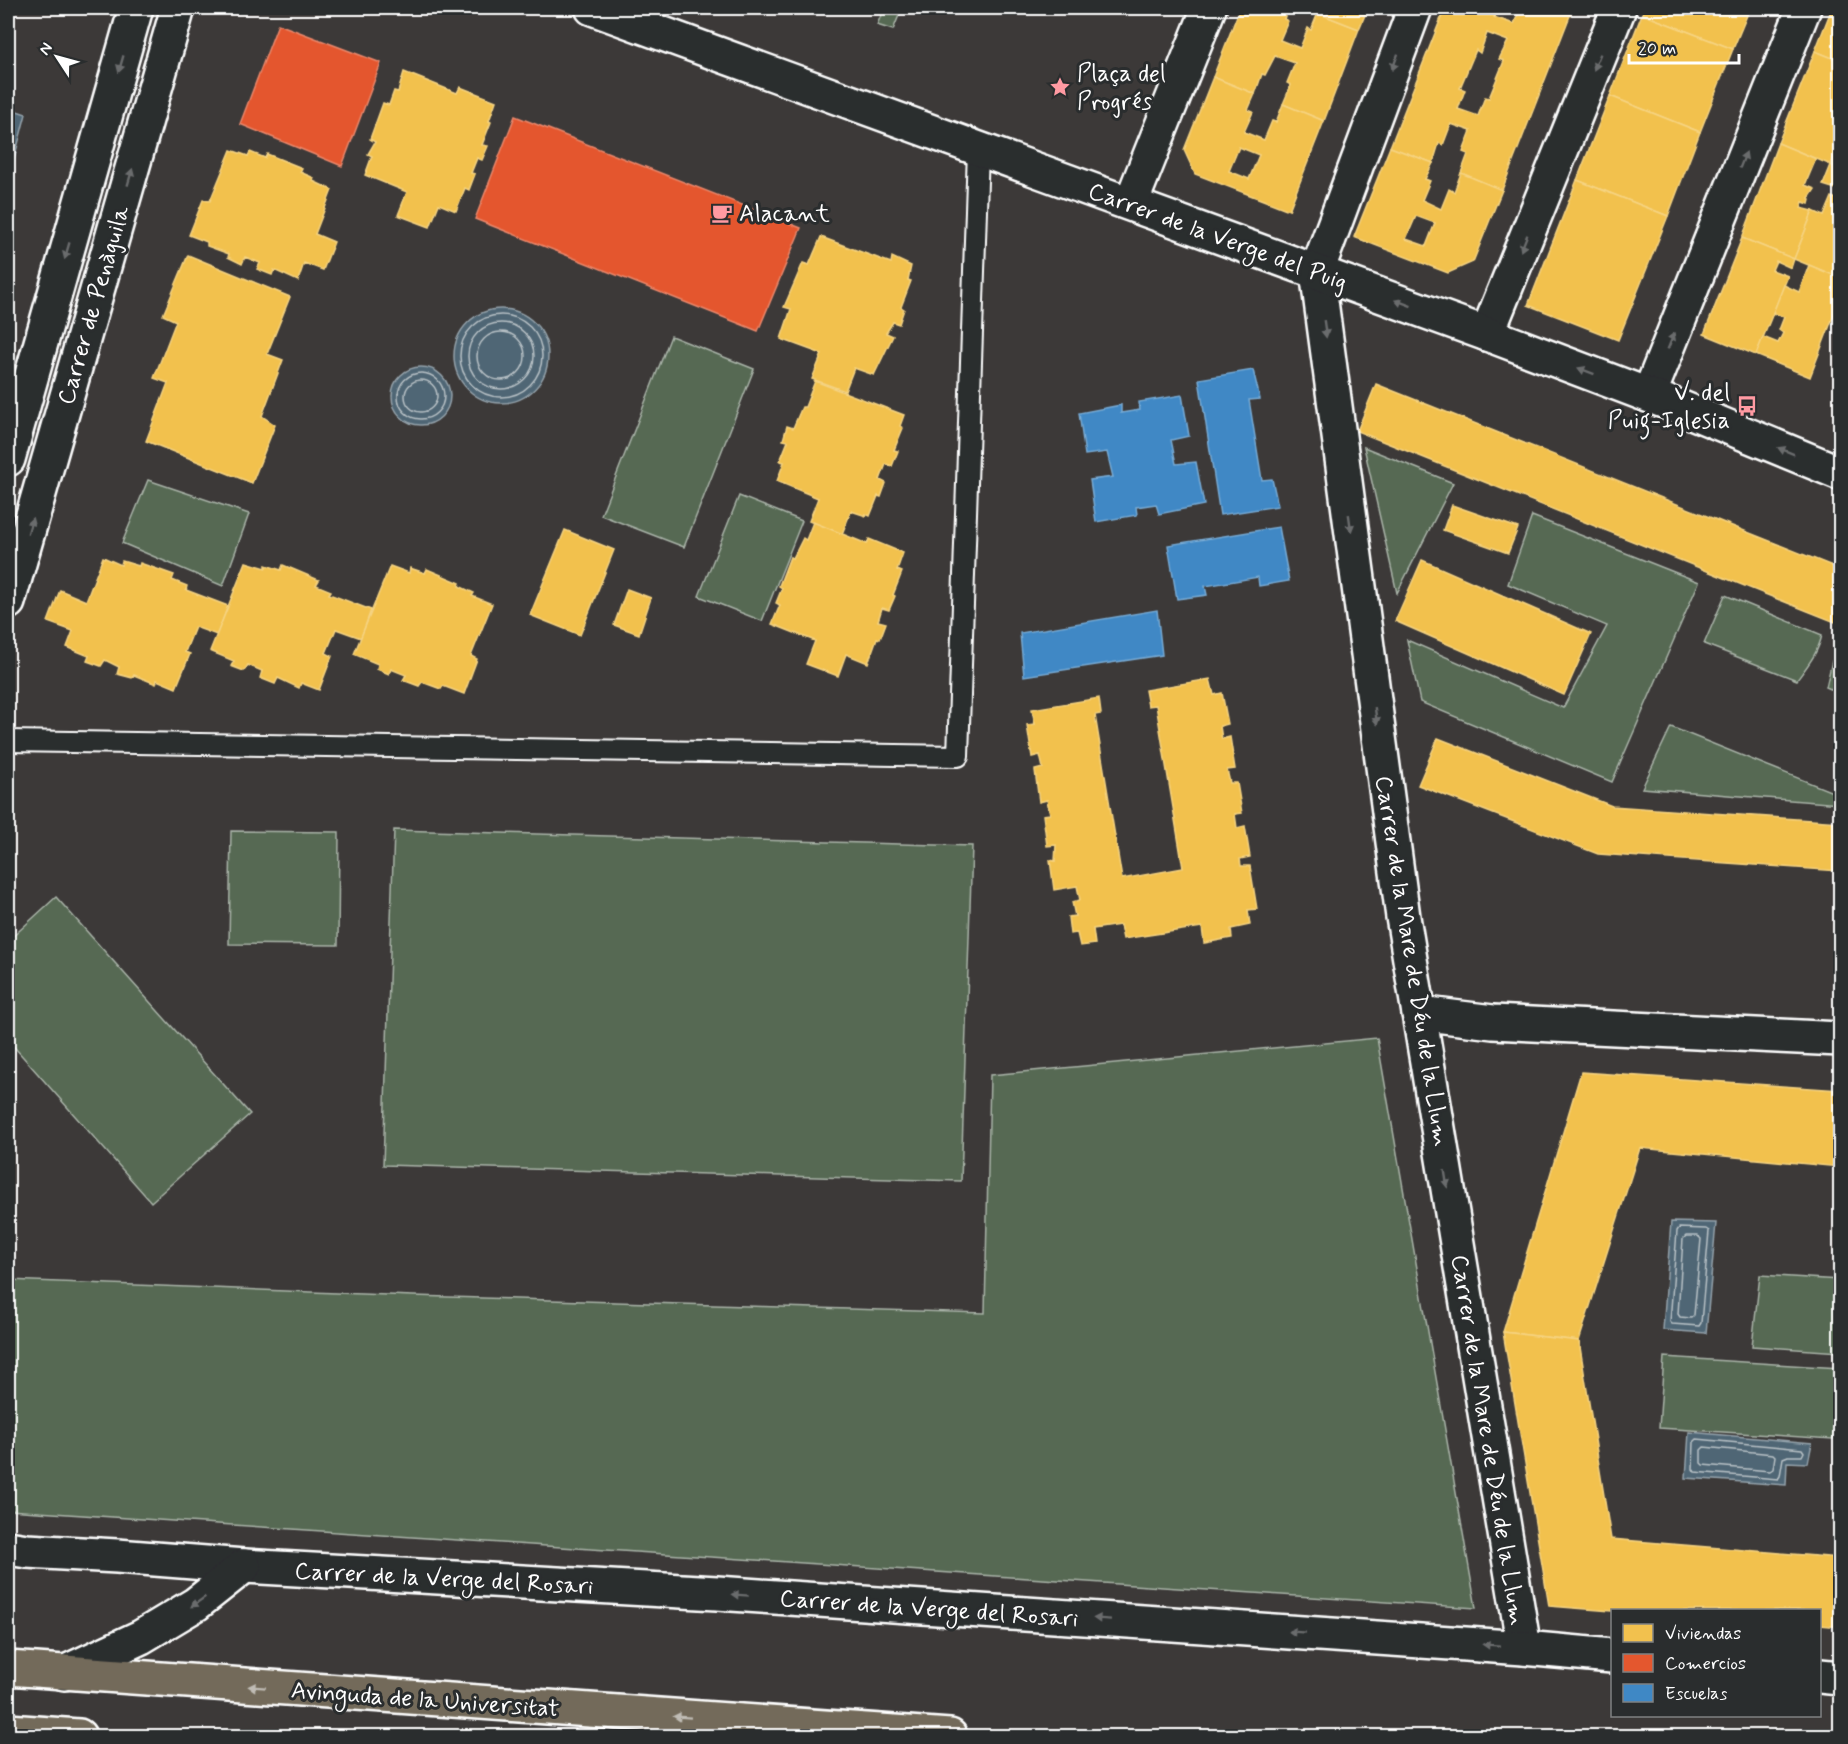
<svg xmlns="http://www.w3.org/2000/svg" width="1848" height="1744" font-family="Mynerve,sans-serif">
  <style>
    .green { fill: #566953; stroke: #aab4a9; stroke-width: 1.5 }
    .water { fill: #4f6674; stroke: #95a3ac; stroke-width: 1.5 }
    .homes { fill: #f2c14e; stroke: #f6d483; stroke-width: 1.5; fill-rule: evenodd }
    .shops { fill: #e4572e; stroke: #ec896d; stroke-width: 1.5 }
    .schools { fill: #3f88c5; stroke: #79acd6; stroke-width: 1.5 }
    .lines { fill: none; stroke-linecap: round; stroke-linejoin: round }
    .shore { stroke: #b9c2c7; stroke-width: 1.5 }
    .service-casing { stroke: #fff; stroke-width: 24 }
    .minor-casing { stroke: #fff; stroke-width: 38 }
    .tertiary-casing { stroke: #fff; stroke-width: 38 }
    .primary-casing { stroke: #fff; stroke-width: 38 }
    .service { stroke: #2a2d2e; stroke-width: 20 }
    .minor { stroke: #2a2d2e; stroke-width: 33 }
    .tertiary { stroke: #2a2d2e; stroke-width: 33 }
    .primary { stroke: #736b5a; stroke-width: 33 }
    .oneway { fill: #6a6c6d }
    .oneway2 { fill: #c0bcb5 }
    .labels { text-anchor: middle; stroke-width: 6; stroke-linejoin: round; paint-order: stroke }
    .poi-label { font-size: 24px; fill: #fff; stroke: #2a2d2e; text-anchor: start }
    .street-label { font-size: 24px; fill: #fff; stroke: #2a2d2e }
  </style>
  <rect width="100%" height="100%" fill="#3c3938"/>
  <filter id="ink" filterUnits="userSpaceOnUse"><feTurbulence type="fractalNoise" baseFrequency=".0167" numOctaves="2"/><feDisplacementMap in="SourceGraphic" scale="12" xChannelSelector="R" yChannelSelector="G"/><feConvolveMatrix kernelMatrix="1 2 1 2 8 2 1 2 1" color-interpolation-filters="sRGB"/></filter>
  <g filter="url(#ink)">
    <g class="green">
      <polygon points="884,8 902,8 893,30 877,25"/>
      <polygon points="671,336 754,369 684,547 601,515"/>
      <polygon points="1364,447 1453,483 1397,593"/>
      <polygon points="148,480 249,514 223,586 122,543"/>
      <polygon points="739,496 802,521 762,621 699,596"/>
      <polygon points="1532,516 1699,582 1612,782 1420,702 1407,640 1563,708 1607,626 1508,584"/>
      <path d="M1725 595 1822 635C1818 653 1808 665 1797 680L1704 644Z"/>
      <polygon points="1840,649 1840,693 1826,687 1832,661"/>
      <polygon points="1671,727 1840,795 1840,804 1642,788"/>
      <polygon points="394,830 972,846 961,1181 383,1165"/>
      <polygon points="231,831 339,832 338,945 229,944"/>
      <polygon points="56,897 250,1114 151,1202 8,1040 8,941"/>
      <polygon points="1377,1038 1476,1608 8,1510 8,1280 413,1296 985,1313 990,1075"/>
      <polygon points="1760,1275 1840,1280 1840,1352 1752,1346"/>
      <polygon points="1664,1357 1840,1368 1833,1439 1659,1428"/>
    </g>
    <g class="water">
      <polygon points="8,108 26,114 8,182"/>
      <circle cx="501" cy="356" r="47"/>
      <circle cx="421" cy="396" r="29"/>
      <polygon points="1671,1222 1716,1223 1706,1333 1663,1330"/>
      <polygon points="1689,1432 1812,1443 1808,1463 1787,1462 1786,1485 1686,1478"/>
    </g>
    <g class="homes">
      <polygon points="1240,8 1288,8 1284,19 1288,21 1280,40 1300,48 1308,28 1311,30 1318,13 1359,29 1324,121 1283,104 1291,85 1287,83 1295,63 1275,56 1265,75 1262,74 1255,94 1213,77"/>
      <polygon points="1320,8 1368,8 1359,29 1318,13"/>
      <path d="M1445 8H1498L1494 17 1514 24 1520 8H1573L1502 190 1461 173 1468 154 1463 152 1471 131 1451 124 1443 145 1439 143 1433 163 1390 147ZM1487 33 1508 41 1499 59 1504 61 1489 98 1485 97 1478 116 1458 109 1465 90 1460 88 1476 50 1480 53Z"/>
      <polygon points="1644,8 1750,8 1733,49 1642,14"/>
      <polygon points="1832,8 1840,8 1840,61 1815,51"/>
      <polygon points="1642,14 1733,49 1700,132 1610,96"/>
      <polygon points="1815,51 1840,61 1840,141 1831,165 1778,143"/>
      <polygon points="404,72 457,93 460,87 496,101 489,121 491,122 482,145 488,146 482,160 477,158 471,173 475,174 469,190 465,188 456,211 439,204 430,227 398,215 407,192 365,175 372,156 368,154 375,142 370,139 383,103 389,105 394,91 398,92"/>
      <path d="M1213 77 1255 94 1248 110 1253 112 1244 132 1264 140 1272 121 1276 122 1283 104 1324 121 1289 210 1195 174 1184 150ZM1239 147 1259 155 1249 179 1229 171Z"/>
      <polygon points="1610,96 1700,132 1668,216 1577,180"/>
      <polygon points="1778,143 1816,159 1805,185 1815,189 1809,198 1810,200 1809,204 1803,202 1801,208 1813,211 1794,259 1742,238"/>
      <path d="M1390 147 1433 163 1425 179 1430 181 1422 200 1441 209 1449 189 1454 192 1461 173 1502 190 1473 262 1448 273 1354 237ZM1416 216 1435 223 1426 246 1406 239Z"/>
      <polygon points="231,150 248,156 250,152 265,158 267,154 302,168 300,172 314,178 313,181 332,190 315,234 334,242 323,270 304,263 298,281 274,270 272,275 257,269 260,263 245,257 242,264 228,257 229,254 207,246 207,242 189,235 203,200 210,201"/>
      <polygon points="1835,155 1840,157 1840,169 1831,165"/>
      <polygon points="1831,165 1840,169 1840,278 1794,259 1813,211 1824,216 1832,197 1836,199 1839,190 1823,185"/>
      <polygon points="1577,180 1668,216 1618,340 1528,305"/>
      <polygon points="821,237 891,263 892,257 911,266 908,280 911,281 901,307 904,309 899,324 893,322 886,333 893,336 874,375 854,368 845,391 812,379 822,354 781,339 791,309 784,307 803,263 809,265"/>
      <polygon points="1742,238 1794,259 1791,268 1776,261 1772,270 1788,276 1756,355 1704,334"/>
      <polygon points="188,255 290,297 267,354 283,360 262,416 275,425 252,483 146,441 168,383 154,378 176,321 163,315"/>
      <polygon points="1809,265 1840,278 1840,299 1810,377 1756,355 1763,337 1778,343 1783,333 1779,330 1784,317 1773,313 1784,285 1799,292"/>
      <polygon points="815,381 904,415 900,426 903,428 894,450 898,451 892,466 886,464 880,480 886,483 881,497 878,496 870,516 866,514 866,516 851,511 842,534 809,521 818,498 777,481 784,462 780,461 788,441 783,440 787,426 793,428 802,407 805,407"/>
      <polygon points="1376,384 1840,569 1840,624 1357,431"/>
      <polygon points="1452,505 1518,528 1508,553 1443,530"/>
      <polygon points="813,522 867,544 869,539 903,553 897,570 902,572 893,595 895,596 889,610 882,608 878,621 886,623 880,639 877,638 868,663 846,654 838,676 806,664 815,641 772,624 780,605 776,603 782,588 779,586 790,557 793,558 803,538 806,540"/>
      <polygon points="565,530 614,550 580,635 530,615"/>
      <polygon points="103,557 121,565 122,561 139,566 140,563 174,575 172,580 187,586 186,590 228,606 217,635 195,627 185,652 190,654 176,688 157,680 156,684 134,675 132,678 117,674 119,667 105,660 101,666 87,661 89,656 67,647 73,631 48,622 60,590 86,601"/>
      <polygon points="1422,560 1591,634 1564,695 1395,621"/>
      <polygon points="246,562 266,568 266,565 281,570 283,565 319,580 316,585 331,591 329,594 371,610 361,638 336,629 326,653 332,656 319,690 301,683 299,688 278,678 275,684 260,678 262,671 248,665 244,671 231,666 234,661 210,651"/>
      <polygon points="390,566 409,573 410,568 425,573 427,569 460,583 459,586 474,593 472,596 492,604 471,656 477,659 464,694 443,686 441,689 422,682 419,686 403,680 406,675 391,669 389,674 377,669 378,664 354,654"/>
      <polygon points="627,589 651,598 639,634 614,625"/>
      <polygon points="1210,679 1214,695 1222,693 1228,724 1220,726 1222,739 1230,737 1235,769 1227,770 1230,783 1237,783 1242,813 1235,814 1237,828 1245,826 1250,857 1240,859 1241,866 1250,866 1257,909 1248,910 1250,925 1231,929 1232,938 1204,943 1202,927 1123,939 1120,925 1093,929 1095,944 1080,946 1077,933 1070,934 1068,917 1075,916 1072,902 1080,900 1077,886 1054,890 1050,860 1055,861 1056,845 1047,846 1043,815 1050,814 1047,800 1039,802 1035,770 1043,768 1040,755 1032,757 1027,725 1035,724 1032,709 1099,698 1101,714 1095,715 1122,879 1183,868 1156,705 1148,706 1145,690"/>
      <polygon points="1438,738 1612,806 1840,822 1840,871 1598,854 1418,785"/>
      <polygon points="1581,1072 1840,1090 1840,1167 1640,1148 1579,1341 1503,1332"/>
      <polygon points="1503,1332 1579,1341 1611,1539 1840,1558 1840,1627 1820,1625 1820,1610 1612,1611 1549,1606"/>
    </g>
    <g class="shops">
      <polygon points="278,24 381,63 342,166 240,124"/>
      <polygon points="515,116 801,228 758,331 475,219"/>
    </g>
    <g class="schools">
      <polygon points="1253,370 1260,399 1249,400 1262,480 1272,479 1278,506 1220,515 1199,379"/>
      <polygon points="1182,395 1189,436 1171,440 1176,464 1196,462 1204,505 1159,514 1156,504 1136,507 1137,515 1096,522 1090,480 1113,477 1107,452 1085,455 1079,413 1121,405 1121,413 1140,410 1139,402"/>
      <polygon points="1279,527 1289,581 1259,586 1258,577 1205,586 1207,595 1177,599 1168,545"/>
      <polygon points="1157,610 1162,655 1024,676 1020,633"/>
    </g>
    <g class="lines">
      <g class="shore">
        <circle cx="501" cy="356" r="41"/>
        <circle cx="501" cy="356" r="33"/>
        <circle cx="501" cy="356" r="24"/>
        <circle cx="421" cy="396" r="23"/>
        <circle cx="421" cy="396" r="16"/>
        <polygon points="1679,1228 1706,1229 1709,1231 1701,1323 1699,1326 1672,1324 1670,1322 1677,1231"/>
        <polygon points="1686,1236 1698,1236 1701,1239 1694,1315 1691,1318 1680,1317 1678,1314 1683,1239"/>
        <polygon points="1697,1439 1802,1449 1804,1452 1802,1456 1788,1456 1783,1458 1780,1476 1778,1479 1695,1472 1693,1469 1694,1442"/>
        <polygon points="1704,1447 1773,1454 1775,1456 1773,1469 1770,1471 1703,1465 1701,1463 1701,1450"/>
      </g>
      <g class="service-casing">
        <polyline id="service" points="8,741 958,756 978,150"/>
      </g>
      <g class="minor-casing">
        <g id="minor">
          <polyline points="1415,8 1317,271 1403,917 1524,1648"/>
          <polyline points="1487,334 1619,8"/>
          <polyline points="1649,395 1804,8"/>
          <polyline points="1419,1013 1493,1022 1840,1039"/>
          <polyline points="8,1548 27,1551 117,1556 244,1566 717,1593 1524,1648 1612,1656"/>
          <polyline points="64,1673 141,1637 196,1604 244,1566"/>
          <polyline points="1820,1676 1840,1678"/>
        </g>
      </g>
      <g class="tertiary-casing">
        <g id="tertiary">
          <polyline points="592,8 1487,334 1682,408 1840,473"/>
          <polyline points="1131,203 1209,8"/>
          <polyline points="8,459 136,8"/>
          <polyline points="8,602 178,8"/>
        </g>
      </g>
      <g class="primary-casing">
        <g id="primary">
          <polyline points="8,1668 950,1736"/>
          <polyline points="8,1731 79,1736"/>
        </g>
      </g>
      <use href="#service" class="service"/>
      <use href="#minor" class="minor"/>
      <use href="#tertiary" class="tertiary"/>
      <use href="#primary" class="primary"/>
    </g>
    <defs><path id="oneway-solid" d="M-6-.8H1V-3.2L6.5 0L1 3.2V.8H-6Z" transform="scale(1.5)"/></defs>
    <g class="oneway">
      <use href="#oneway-solid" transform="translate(1395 62) rotate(110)"/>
      <use href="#oneway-solid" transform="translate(1597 62) rotate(112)"/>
      <use href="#oneway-solid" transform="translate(121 64) rotate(106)"/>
      <use href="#oneway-solid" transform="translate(1743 160) rotate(-68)"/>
      <use href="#oneway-solid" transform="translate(130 177) rotate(-74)"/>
      <use href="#oneway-solid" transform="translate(1524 243) rotate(112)"/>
      <use href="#oneway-solid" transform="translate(67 251) rotate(106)"/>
      <use href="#oneway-solid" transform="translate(1403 303) rotate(-160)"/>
      <use href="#oneway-solid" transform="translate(1325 329) rotate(82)"/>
      <use href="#oneway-solid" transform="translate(1671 341) rotate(-68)"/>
      <use href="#oneway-solid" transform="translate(1586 371) rotate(-159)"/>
      <use href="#oneway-solid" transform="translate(1786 451) rotate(-158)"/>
      <use href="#oneway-solid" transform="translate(1350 523) rotate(82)"/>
      <use href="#oneway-solid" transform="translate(30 526) rotate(-74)"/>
      <use href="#oneway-solid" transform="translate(1376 716) rotate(82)"/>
      <use href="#oneway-solid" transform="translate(1446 1179) rotate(81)"/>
      <use href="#oneway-solid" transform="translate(740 1595) rotate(-176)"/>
      <use href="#oneway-solid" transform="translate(198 1602) rotate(145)"/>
      <use href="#oneway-solid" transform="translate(1102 1619) rotate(-176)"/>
      <use href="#oneway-solid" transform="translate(1297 1632) rotate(-176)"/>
      <use href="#oneway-solid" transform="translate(1491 1645) rotate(-176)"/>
    </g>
    <g class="oneway2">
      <use href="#oneway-solid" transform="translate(257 1687) rotate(-176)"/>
      <use href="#oneway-solid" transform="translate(682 1717) rotate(-176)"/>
    </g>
  </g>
  <defs>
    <g id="sight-bare" transform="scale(1.62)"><path d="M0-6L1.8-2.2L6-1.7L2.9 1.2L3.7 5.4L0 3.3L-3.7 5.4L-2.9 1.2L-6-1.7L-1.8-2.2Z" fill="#ff9aa2" stroke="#2a2d2e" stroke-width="2.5" paint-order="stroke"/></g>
    <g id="cafe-bare" transform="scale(1.62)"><path d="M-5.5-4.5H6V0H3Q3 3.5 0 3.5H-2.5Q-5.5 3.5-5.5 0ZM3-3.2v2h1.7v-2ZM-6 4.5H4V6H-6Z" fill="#ff9aa2" stroke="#2a2d2e" stroke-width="2.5" paint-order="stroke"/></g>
    <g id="bus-bare" transform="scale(1.62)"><path d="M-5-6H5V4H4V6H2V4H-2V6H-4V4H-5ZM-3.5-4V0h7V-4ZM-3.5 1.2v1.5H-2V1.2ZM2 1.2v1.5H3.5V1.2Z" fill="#ff9aa2" stroke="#2a2d2e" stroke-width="2.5" paint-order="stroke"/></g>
  </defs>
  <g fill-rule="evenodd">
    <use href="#sight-bare" x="1060" y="87"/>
    <use href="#cafe-bare" x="722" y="213"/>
    <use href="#bus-bare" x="1747" y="406"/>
  </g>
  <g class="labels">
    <g class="poi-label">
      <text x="1077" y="81">Plaça del<tspan x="1077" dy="28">Progrés</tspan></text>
      <text x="739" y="221">Alacant</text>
      <text x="1730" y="400" text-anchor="end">V. del<tspan x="1730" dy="28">Puig-Iglesia</tspan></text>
    </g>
    <g class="street-label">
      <text transform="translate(1218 236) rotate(20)" y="8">Carrer de la Verge del Puig</text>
      <text transform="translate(93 305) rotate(-74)" y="8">Carrer de Penàguila</text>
      <text transform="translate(1413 961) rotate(81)" y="8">Carrer de la Mare de Déu de la Llum</text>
      <text transform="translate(1489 1440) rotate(81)" y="8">Carrer de la Mare de Déu de la Llum</text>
      <text transform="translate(444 1578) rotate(3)" y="8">Carrer de la Verge del Rosari</text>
      <text transform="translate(929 1608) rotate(4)" y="8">Carrer de la Verge del Rosari</text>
      <text transform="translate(425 1699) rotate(4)" y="8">Avinguda de la Universitat</text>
    </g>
  </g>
  <rect width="1848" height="1744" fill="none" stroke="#2a2d2e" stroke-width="30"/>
  <rect x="15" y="15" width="1818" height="1714" fill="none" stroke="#fff" stroke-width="2" filter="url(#ink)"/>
  <rect x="1611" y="1609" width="210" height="108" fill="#2a2d2e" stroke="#7f8182" stroke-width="1.5"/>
  <rect x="1623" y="1624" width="30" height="18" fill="#f2c14e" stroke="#7f8182" stroke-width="1.5"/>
  <text x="1665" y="1639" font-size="18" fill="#ffffff">Viviendas</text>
  <rect x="1623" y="1654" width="30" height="18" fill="#e4572e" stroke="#7f8182" stroke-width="1.5"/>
  <text x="1665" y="1669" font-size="18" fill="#ffffff">Comercios</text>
  <rect x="1623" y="1684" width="30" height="18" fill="#3f88c5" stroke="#7f8182" stroke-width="1.5"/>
  <text x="1665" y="1699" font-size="18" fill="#ffffff">Escuelas</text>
  <g transform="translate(57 57) rotate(306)" stroke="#2a2d2e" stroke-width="4.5" paint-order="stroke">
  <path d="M0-4.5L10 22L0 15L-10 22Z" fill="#ffffff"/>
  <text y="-9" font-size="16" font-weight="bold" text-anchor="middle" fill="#ffffff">N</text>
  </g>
  <path d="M1629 54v9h110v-9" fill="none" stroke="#ffffff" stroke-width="3"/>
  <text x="1638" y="54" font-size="18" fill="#ffffff" stroke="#2a2d2e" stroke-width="4.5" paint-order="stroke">20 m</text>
</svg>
